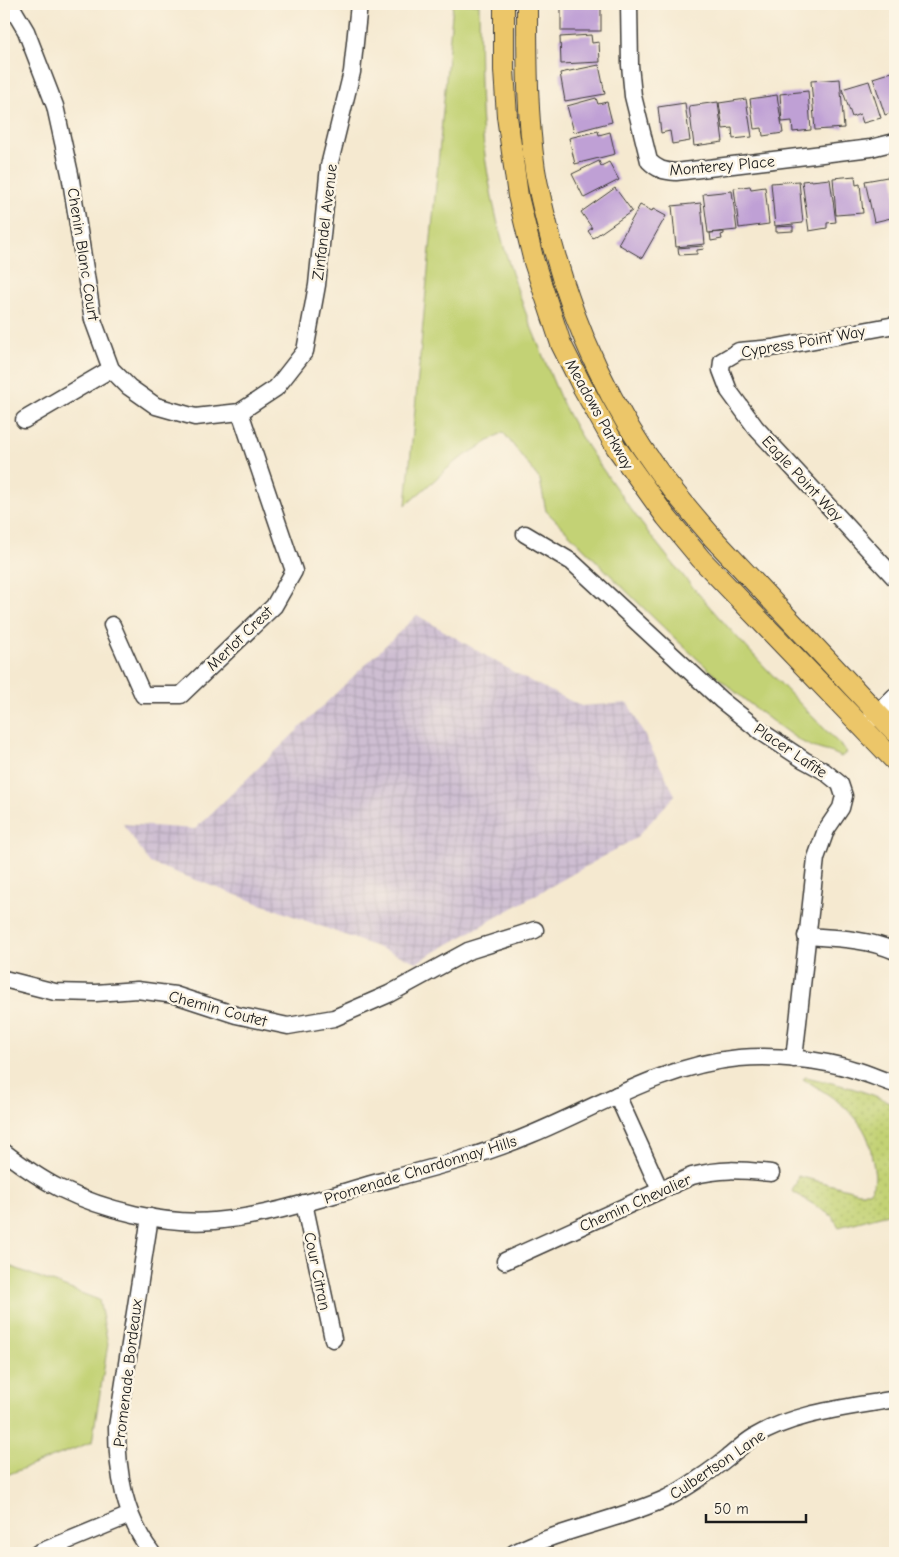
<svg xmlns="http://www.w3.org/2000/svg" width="899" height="1557" font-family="'Comic Neue',sans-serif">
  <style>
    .industrial { fill: url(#industrial-grid) }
    .grass { fill: #c3d274; stroke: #707748 }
    .park { fill: url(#park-dots); stroke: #707748 }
    .building { fill: #bfa0d5 }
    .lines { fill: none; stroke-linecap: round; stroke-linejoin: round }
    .minor-casing { stroke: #3d3b37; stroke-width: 19 }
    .major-casing { stroke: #3d3b37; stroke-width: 22 }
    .minor { stroke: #fff; stroke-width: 16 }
    .major { stroke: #ecc669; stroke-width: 20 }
    .labels { text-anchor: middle; stroke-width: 5; stroke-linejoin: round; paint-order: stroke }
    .street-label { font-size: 16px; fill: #1c1c1c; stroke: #fcf5e5 }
  </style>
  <defs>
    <pattern id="industrial-grid" width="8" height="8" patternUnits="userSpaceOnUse" patternTransform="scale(1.25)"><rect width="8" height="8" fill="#cebed2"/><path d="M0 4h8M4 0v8" fill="none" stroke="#b0a3b4"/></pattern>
    <pattern id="park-dots" width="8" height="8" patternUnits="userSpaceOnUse" patternTransform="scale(1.25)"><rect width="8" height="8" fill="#c3d274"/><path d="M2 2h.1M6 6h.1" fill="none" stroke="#a7b464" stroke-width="1.8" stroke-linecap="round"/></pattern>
  </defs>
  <rect width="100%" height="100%" fill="#fcf5e5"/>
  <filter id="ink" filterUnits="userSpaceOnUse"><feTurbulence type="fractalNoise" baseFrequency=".02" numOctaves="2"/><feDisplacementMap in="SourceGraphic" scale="10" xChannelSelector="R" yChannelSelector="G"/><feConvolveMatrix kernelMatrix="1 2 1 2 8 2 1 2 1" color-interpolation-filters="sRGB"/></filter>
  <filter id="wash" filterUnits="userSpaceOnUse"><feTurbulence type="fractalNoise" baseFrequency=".0096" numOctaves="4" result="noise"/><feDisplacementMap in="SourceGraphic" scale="20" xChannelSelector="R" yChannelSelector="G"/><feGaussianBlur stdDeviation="1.12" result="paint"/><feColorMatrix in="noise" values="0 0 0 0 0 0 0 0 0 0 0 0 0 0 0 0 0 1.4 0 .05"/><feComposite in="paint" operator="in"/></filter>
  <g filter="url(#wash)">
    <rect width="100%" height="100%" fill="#f5e9d0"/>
    <polygon class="industrial" points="417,615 522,677 581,706 628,703 675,795 636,838 417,962 150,863 123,824 195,829"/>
    <g class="grass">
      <path d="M453 4H479C480 63 478 123 489 181 499 240 518 296 541 351 551 376 560 400 573 423 585 445 601 467 616 488 681 583 767 670 847 752L841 757C831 751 827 752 816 748 808 746 797 739 790 734 700 671 624 587 546 511L540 480 503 432 455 462 406 505Z"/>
      <polygon points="4,1264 99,1300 108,1344 92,1442 4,1476"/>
    </g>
    <path class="park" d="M806 1077C836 1084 867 1090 895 1105V1212L839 1227 832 1216 792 1191 796 1184 798 1176 859 1192H869C877 1182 875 1175 873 1163 871 1155 871 1146 868 1139 857 1110 828 1094 803 1079Z"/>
    <g id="blocks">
      <g class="building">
        <rect x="561" y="5" width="40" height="26"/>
        <polygon points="591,35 592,43 599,42 600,62 561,64 560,37"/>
        <polygon points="599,65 605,94 565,101 560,73"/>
        <polygon points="895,71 895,111 885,115 873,78"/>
        <polygon points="840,79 844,128 815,130 811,81"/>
        <polygon points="869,81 881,118 863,123 860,114 852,117 842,89"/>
        <polygon points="808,91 811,130 793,132 792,121 782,122 780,94"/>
        <polygon points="777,95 783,133 763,136 762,128 754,129 750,99"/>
        <polygon points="596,98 598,104 607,102 612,122 574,132 567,106"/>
        <polygon points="746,99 752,137 733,139 732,128 723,129 719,103"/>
        <polygon points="718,102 723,142 694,146 689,106"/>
        <polygon points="685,103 690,141 672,144 670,131 661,133 658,107"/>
        <polygon points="598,131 599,135 610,132 615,154 575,164 569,138"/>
        <polygon points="599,161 601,166 609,162 619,180 584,198 572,174"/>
        <polygon points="855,176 856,185 860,184 863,213 836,215 833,178"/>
        <polygon points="893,176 895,186 895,217 874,222 865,181"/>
        <polygon points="830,179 836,222 827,223 827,228 809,231 802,181 811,180 811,181"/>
        <polygon points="799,181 803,223 775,226 771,183"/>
        <polygon points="750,186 751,189 765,187 769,224 739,228 734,188"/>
        <polygon points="615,188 632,211 593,238 588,231 592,228 581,212"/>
        <polygon points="732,191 737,230 708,233 703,194"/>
        <polygon points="701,203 705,244 676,247 672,206"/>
        <polygon points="640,205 652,211 653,209 666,216 642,258 618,244"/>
        <polygon points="793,226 793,231 776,232 776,227"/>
        <polygon points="724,232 724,234 721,235 722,239 711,241 710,233"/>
        <polygon points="703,246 704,249 697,250 697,254 679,255 678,248"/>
      </g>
    </g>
  </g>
  <g filter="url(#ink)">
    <use href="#blocks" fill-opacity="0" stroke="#3d3b37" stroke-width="1"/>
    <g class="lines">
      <g class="minor-casing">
        <g id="minor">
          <polyline points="10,4 26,31 55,106 70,174 93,320 111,369 129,387 156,406 195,417 240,412 276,388 305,351 317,285 329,166 352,72 359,4"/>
          <path d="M629 4 630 65 633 96 649 161C658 170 664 171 676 172L871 148 895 142"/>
          <polyline points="895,325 772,348 739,351 722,361 721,370 729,391 756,428 895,578"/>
          <polyline points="24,420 111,369"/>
          <polyline points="525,534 572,562 721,700 760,731 804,760 824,771 840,784 844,796 841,808 826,830 816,858 794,1059"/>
          <polyline points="112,625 143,695 181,695 274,606 294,571 240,412"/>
          <polyline points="863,727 895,696"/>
          <path d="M806 936C836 938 868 939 895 951"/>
          <polyline points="4,979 55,992 96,993 137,990 175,995 236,1015 288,1026 334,1018 389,994 468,951 535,930"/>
          <polyline points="617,1095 660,1190"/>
          <path d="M4 1152C21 1165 39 1178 59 1188 104 1210 164 1225 214 1221 269 1216 322 1198 375 1183 428 1169 481 1156 532 1134 599 1106 664 1065 739 1058 774 1055 821 1059 855 1070 869 1074 882 1080 895 1084"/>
          <polyline points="304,1203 333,1339"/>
          <path d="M150 1217 117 1427C117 1472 124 1517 152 1553"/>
          <path d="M505 1261 692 1176C722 1168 740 1170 771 1173"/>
          <polyline points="38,1553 130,1515"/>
          <path d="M514 1553C563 1528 617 1521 667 1498 685 1489 711 1471 727 1458 736 1451 744 1443 754 1437 796 1412 847 1408 895 1399"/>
        </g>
      </g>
      <g class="major-casing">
        <g id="major">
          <polyline points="504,4 504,70 507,116 518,196 534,262 561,344 583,388 616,447 666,517 701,559 895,761"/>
          <path d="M527 4C527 59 527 115 535 170 539 193 545 217 551 240 573 322 608 403 659 472 676 495 695 517 714 539L895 732"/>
        </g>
      </g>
      <use href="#minor" class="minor"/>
      <use href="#major" class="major"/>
    </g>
  </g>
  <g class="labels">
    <g class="street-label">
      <text transform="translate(722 165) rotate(-5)" y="6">Monterey Place</text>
      <text transform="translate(324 222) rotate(-83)" y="6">Zinfandel Avenue</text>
      <text transform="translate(84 254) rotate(81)" y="6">Chenin Blanc Court</text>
      <text transform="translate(803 341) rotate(-10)" y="6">Cypress Point Way</text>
      <text transform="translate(600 414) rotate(61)" y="6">Meadows Parkway</text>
      <text transform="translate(803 478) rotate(47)" y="6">Eagle Point Way</text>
      <text transform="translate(239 638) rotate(-44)" y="6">Merlot Crest</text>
      <text transform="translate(791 750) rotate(34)" y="6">Placer Lafite</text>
      <text transform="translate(218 1008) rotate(15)" y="6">Chemin Coutet</text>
      <text transform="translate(420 1169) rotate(-17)" y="6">Promenade Chardonnay Hills</text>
      <text transform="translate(635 1202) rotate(-24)" y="6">Chemin Chevalier</text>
      <text transform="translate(318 1271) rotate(78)" y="6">Cour Citran</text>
      <text transform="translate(127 1373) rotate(-83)" y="6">Promenade Bordeaux</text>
      <text transform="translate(717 1464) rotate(-34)" y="6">Culbertson Lane</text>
    </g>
  </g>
  <rect width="899" height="1557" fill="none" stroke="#fcf5e5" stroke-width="20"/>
  <path d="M706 1514v8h100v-8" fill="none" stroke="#1c1c1c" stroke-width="2.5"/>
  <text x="714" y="1514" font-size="15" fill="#1c1c1c" stroke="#fcf5e5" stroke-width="4" paint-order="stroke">50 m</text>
</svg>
